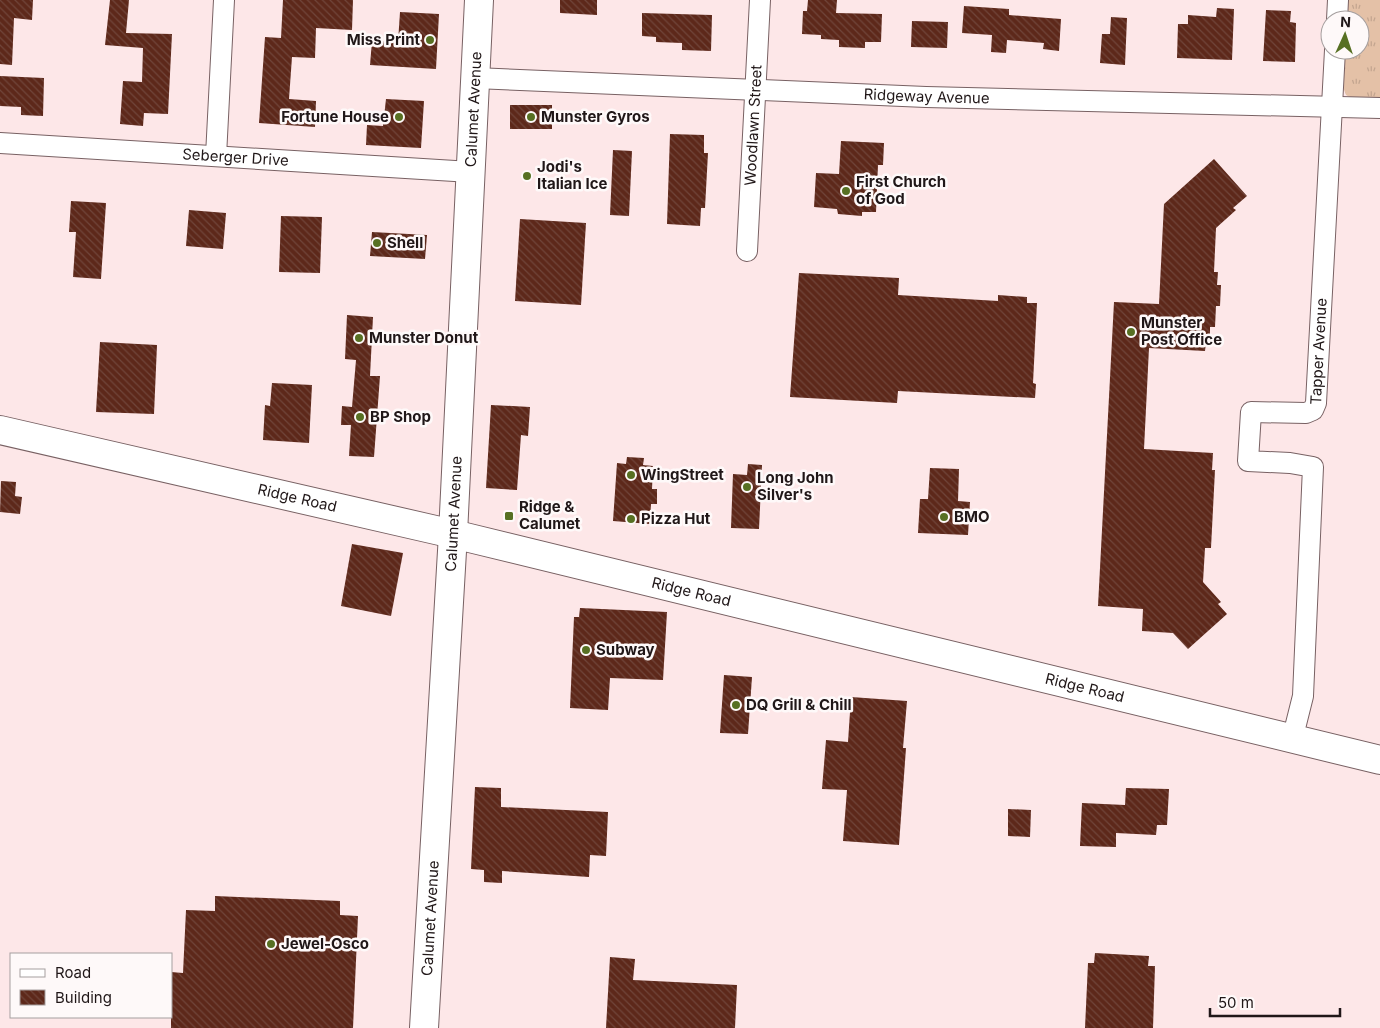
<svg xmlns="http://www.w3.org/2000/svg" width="1380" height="1028" font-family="Inter,sans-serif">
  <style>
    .park { fill: url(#park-tufts) }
    .building { fill: url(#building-back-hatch) }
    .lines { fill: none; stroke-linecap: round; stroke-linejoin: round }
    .minor-casing { stroke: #786163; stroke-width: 22 }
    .secondary-casing { stroke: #786163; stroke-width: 30 }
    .primary-casing { stroke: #786163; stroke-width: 30 }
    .minor { stroke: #fff; stroke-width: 20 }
    .secondary { stroke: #fff; stroke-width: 28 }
    .primary { stroke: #fff; stroke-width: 28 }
    .poi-dot { fill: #577023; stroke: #fef9f9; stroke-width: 2 }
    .labels { text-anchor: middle; stroke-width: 5; stroke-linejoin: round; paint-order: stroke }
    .poi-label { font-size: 15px; font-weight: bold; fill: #201718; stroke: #fef9f9; text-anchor: start }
    .street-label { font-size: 15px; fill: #201718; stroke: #fef9f9 }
  </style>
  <defs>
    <pattern id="park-tufts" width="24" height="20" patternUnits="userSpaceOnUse" patternTransform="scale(1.25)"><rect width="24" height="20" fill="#e4c1a7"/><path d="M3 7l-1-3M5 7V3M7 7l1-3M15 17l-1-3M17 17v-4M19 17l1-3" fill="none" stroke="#c3a58f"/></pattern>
    <pattern id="building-back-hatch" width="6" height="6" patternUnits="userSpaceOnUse" patternTransform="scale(1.25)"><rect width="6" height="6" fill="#5d281a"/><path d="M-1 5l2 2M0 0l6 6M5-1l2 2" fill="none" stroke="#70453a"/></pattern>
  </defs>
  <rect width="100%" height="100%" fill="#fde7e8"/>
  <polygon class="park" points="1348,0 1380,0 1380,101 1355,100 1346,95 1343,87 1345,50 1360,50 1360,20 1347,20"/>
  <g class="building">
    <polygon points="0,0 33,0 32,20 14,18 12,65 0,64"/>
    <polygon points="110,0 129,0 126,33 172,34 168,114 144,113 143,126 120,124 123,81 142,82 143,48 105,45"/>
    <polygon points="283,0 353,0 352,30 316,28 315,58 292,57 289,99 316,101 315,127 259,123 265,37 281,38"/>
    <polygon points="560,0 597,0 597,15 560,13"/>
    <polygon points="808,0 837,0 836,13 882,14 881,42 865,42 865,48 839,47 839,40 821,39 821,35 802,34 803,11 807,11"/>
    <polygon points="964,6 1009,9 1009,15 1061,19 1059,51 1043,49 1044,43 1007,40 1006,53 991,52 992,35 962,33"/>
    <polygon points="1217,8 1234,9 1232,60 1177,58 1178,24 1188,24 1188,15 1216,17"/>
    <polygon points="1266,10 1291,11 1290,22 1296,23 1295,62 1263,61"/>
    <polygon points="400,12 439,14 436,69 370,65 372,41 398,42"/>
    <polygon points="642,13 712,15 711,51 682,50 682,43 656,42 656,37 642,36"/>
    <polygon points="1111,17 1127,18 1125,65 1100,63 1102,34 1110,34"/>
    <polygon points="912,21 948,22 947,48 911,47"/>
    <polygon points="0,76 44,78 43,116 21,115 21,107 0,106"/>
    <polygon points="386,99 424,101 421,148 366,145 367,125 383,126"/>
    <rect x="510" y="105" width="42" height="24"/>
    <polygon points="670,134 704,135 704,153 708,153 705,208 701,208 700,226 667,224"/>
    <polygon points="841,141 884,143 883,165 878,165 876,212 862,212 862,216 838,214 837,209 814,207 816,173 839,174"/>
    <polygon points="613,150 632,151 629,216 610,215"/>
    <polygon points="1214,159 1247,196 1233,208 1236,210 1216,228 1214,272 1218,272 1217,285 1221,285 1220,306 1216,306 1215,327 1210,327 1210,342 1206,342 1205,351 1149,348 1144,449 1213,453 1212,470 1215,470 1211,548 1205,548 1203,582 1221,602 1218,604 1227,614 1188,649 1173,633 1142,631 1143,609 1098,606 1114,302 1159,304 1164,204"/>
    <polygon points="71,201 106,203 101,279 73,277 76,232 69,232"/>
    <polygon points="189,210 226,213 223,249 186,246"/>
    <polygon points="281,216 322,217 320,273 279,272"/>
    <polygon points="520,219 586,223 581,305 515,301"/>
    <polygon points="372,232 427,235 425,259 370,256"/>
    <polygon points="799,273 899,278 898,295 998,301 998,295 1027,297 1027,303 1037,303 1033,383 1036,384 1035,398 898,391 897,403 790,397"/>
    <polygon points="347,315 373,317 370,376 380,376 374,457 349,456 351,425 341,425 342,406 352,407 356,360 345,359"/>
    <polygon points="100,342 157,345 154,414 96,412"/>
    <polygon points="272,383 312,385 309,443 263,440 265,405 270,406"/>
    <polygon points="491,405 530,407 528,436 521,435 517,490 486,488"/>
    <polygon points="627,457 644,458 643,465 653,466 652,489 657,489 657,504 651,504 650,524 613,521 617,463 626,464"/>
    <polygon points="748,464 762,465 759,529 731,528 733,474 747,475"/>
    <polygon points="930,468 959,469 958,501 970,502 968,535 918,533 920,499 928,499"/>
    <polygon points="1,481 16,482 15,496 22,497 20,514 0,512"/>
    <polygon points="352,544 403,553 391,616 341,606"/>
    <polygon points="580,608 667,612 663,680 610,678 608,710 570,708 574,617 579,617"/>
    <polygon points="724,675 752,677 748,734 720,733"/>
    <polygon points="851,697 907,701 903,748 906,748 899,845 843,841 847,790 822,789 826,740 848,742"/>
    <polygon points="475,787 501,788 501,807 608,812 606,856 590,855 589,877 502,871 502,883 484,882 484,870 471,869"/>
    <polygon points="1126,788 1169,789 1167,825 1157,825 1156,835 1116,833 1116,847 1080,846 1082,803 1125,805"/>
    <polygon points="1008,809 1031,810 1030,837 1008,836"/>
    <polygon points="215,896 340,901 340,915 358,916 353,1028 171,1028 171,972 183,973 186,910 215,911"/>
    <polygon points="1095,953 1149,956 1148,966 1155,966 1153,1028 1085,1028 1088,963 1094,963"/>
    <polygon points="610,957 635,959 633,980 737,985 735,1028 606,1028"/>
  </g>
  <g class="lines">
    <g class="minor-casing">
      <g id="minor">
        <polyline points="1337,20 1338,0"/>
        <path id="s1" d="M475 78 926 97 1380 108"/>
        <path id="s2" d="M0 143 471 172"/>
        <polyline points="216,156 224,0"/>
        <path id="s3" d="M747 251 760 0"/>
        <path id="s4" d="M1292 740 1303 696 1313 467 1290 463 1248 461 1251 412 1306 413 1313 410 1316 403 1335 50"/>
      </g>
    </g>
    <g class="secondary-casing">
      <g id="secondary">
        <path id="s5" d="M424 1028 453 534 479 0"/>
      </g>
    </g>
    <g class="primary-casing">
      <g id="primary">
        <path id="s6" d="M0 430 453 534 1380 760"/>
      </g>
    </g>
    <use href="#minor" class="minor"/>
    <use href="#secondary" class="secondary"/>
    <use href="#primary" class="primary"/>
  </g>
  <g class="poi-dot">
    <circle cx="430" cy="40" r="5"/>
    <circle cx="399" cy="117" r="5"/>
    <circle cx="531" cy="117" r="5"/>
    <circle cx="527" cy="176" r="5"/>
    <circle cx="846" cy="191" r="5"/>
    <circle cx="377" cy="243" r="5"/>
    <circle cx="1131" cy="332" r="5"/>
    <circle cx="359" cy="338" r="5"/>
    <circle cx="360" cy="417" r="5"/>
    <circle cx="631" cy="475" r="5"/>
    <circle cx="747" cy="487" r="5"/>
    <rect x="504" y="511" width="10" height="10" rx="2.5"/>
    <circle cx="944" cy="517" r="5"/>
    <circle cx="631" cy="519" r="5"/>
    <circle cx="586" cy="650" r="5"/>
    <circle cx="736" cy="705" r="5"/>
    <circle cx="271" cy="944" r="5"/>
  </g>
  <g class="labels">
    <g class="poi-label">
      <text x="420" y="45" text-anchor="end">Miss Print</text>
      <text x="389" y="122" text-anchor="end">Fortune House</text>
      <text x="541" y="122">Munster Gyros</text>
      <text x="537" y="172">Jodi's<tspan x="537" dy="17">Italian Ice</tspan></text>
      <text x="856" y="187">First Church<tspan x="856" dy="17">of God</tspan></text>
      <text x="387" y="248">Shell</text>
      <text x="1141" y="328">Munster<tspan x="1141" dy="17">Post Office</tspan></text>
      <text x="369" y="343">Munster Donut</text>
      <text x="370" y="422">BP Shop</text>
      <text x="641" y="480">WingStreet</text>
      <text x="757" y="483">Long John<tspan x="757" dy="17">Silver's</tspan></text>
      <text x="519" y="512">Ridge &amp;<tspan x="519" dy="17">Calumet</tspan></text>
      <text x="954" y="522">BMO</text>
      <text x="641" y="524">Pizza Hut</text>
      <text x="596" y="655">Subway</text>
      <text x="746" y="710">DQ Grill &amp; Chill</text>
      <text x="281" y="949">Jewel-Osco</text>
    </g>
    <g class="street-label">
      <text dy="5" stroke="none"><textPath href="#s1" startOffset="452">Ridgeway Avenue</textPath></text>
      <text dy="5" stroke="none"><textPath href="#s5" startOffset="920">Calumet Avenue</textPath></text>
      <text dy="5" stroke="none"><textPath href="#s3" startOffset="126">Woodlawn Street</textPath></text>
      <text dy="5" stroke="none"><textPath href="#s2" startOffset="236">Seberger Drive</textPath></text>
      <text dy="5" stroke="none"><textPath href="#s4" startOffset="511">Tapper Avenue</textPath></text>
      <text dy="5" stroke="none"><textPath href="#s6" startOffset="305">Ridge Road</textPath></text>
      <text dy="5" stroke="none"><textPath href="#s5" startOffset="515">Calumet Avenue</textPath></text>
      <text dy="5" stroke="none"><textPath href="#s6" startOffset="710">Ridge Road</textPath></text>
      <text dy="5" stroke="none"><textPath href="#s6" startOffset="1115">Ridge Road</textPath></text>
      <text dy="5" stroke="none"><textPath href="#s5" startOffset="110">Calumet Avenue</textPath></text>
    </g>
  </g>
  <rect x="10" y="953" width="162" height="65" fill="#fef9f9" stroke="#a59f9f"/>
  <rect x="20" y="969" width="25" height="8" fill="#ffffff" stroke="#a59f9f"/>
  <text x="55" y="978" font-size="15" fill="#201718">Road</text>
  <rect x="20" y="990" width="25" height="15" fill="url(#building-back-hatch)" stroke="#a59f9f"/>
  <text x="55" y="1003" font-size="15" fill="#201718">Building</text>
  <g transform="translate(1345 35) rotate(3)"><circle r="24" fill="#fef9f9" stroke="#a59f9f"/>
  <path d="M0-4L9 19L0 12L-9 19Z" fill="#577023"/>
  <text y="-8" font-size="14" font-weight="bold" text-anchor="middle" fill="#201718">N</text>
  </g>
  <path d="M1210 1008v8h130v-8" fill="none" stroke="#201718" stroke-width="2.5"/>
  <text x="1218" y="1008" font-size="15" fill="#201718" stroke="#fef9f9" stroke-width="4" paint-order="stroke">50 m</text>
</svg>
